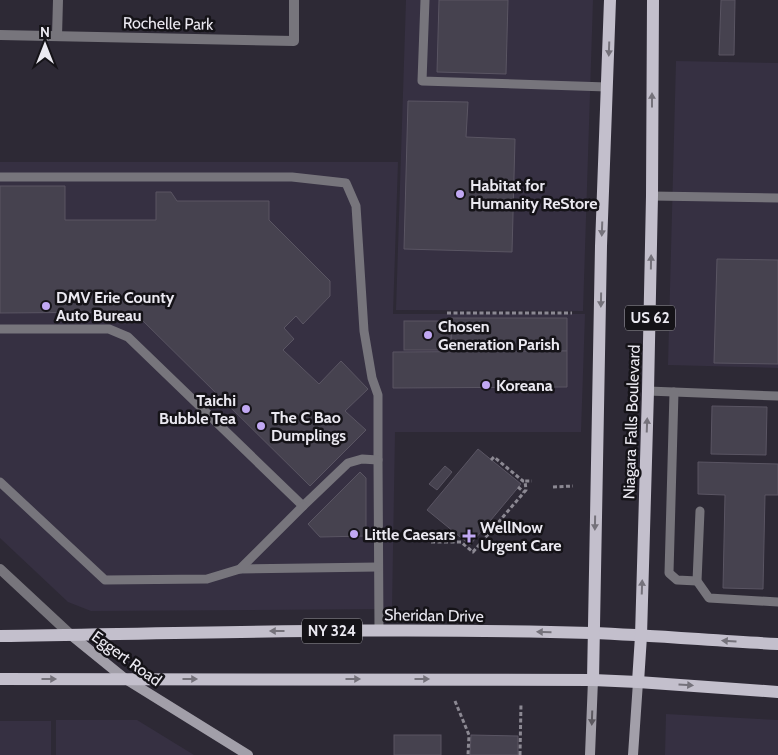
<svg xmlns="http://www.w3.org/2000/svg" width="778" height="755" font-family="Cabin,sans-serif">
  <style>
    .built { fill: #363042 }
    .building { fill: #46424f; stroke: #5a5563 }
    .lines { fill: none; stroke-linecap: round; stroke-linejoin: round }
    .path { stroke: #8c8993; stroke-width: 3; stroke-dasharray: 4 2.5; stroke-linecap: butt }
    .service { stroke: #77757c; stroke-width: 9 }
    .minor { stroke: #77757c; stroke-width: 10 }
    .tertiary { stroke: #77757c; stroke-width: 10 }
    .secondary { stroke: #a29fa9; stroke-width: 10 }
    .primary { stroke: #c3bfcc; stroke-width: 12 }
    .oneway { fill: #75727b }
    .oneway2 { fill: #5c5960 }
    .poi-dot { fill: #c1a8f3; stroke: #151318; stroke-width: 2 }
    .labels { text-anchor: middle; stroke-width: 5; stroke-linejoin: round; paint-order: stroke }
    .shield { fill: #151318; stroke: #aba9b0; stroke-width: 1 }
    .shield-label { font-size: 15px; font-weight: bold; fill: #ebe9f1 }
    .street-label { font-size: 16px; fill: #ebe9f1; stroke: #151318 }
    .poi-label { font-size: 16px; font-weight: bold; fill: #ebe9f1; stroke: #151318; text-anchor: start }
  </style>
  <rect width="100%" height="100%" fill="#2d2935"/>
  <g class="built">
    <polygon points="406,0 593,0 583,311 396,310"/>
    <polygon points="676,61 778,63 778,368 668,365"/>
    <polygon points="0,162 398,162 393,314 585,314 581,432 395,432 392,609 91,611 68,602 0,538"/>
    <polygon points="666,714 778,720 778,755 665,755"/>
    <polygon points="56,720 137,720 194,755 56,755"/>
    <rect x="0" y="721" width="51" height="34"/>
  </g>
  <g class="building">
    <polygon points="439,0 508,0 506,74 437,72"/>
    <polygon points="721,0 735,0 734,55 719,55"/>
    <polygon points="408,101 468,102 466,137 515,139 512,252 404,249"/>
    <polygon points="0,186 65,186 65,220 156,220 156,192 171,192 177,201 269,201 269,220 330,281 330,296 303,324 296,316 284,328 294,339 283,350 319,384 341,361 368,389 345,411 366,430 310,486 134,312 0,313"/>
    <polygon points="717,259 778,260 778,364 714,363"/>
    <polygon points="451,318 567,318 567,351 452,352"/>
    <rect x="404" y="321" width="47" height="29"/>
    <polygon points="567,351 567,387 393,388 393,352"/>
    <polygon points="712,406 767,407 766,455 711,454"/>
    <polygon points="478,449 521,484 470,545 427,510"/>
    <polygon points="698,462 778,464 778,495 765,495 763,589 723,588 725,495 698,494"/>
    <polygon points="445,466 452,472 437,490 429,484"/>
    <polygon points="360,472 366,478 366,536 320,537 308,524"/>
    <rect x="394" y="735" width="47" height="20"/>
    <polygon points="471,735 518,736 518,755 470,755"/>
  </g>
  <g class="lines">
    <g class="path">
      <polyline points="447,313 572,313"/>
      <polyline points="491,460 494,457 523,481 525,481"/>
      <polyline points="518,487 524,492"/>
      <polyline points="553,487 573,486"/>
      <polyline points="431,542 461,542 473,552 526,490 525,481 532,481"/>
      <polyline points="455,701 469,735 468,755"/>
      <polyline points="520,755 521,703"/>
    </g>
    <g class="service">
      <polyline points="425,0 422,81 607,87"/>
      <polyline points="0,177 292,177 346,183 356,206 364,331 372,378 378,395 378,460"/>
      <polyline points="652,196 778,198"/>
      <polyline points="0,329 109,329 128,337 303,506 348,463 362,459 378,460 379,630"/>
      <polyline points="648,391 778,396"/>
      <polyline points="674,392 669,573 677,580 697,581"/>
      <polyline points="0,482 105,580 207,579 240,569 378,567"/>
      <polyline points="700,511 697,581 709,598 778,602"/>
      <polyline points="240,569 303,506"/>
    </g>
    <g class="minor">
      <polyline points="0,35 294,41 294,0"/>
      <polyline points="57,36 58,0"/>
    </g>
    <polyline class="tertiary" points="0,569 71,635"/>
    <g class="secondary">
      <polyline points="71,635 124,678 248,755"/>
      <polyline points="590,755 593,680"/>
      <polyline points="633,755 638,682"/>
    </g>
    <g class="primary">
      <path d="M0 636C197 633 394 627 591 633 653 635 716 641 778 644"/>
      <polyline points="0,679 593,680 638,682 778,692"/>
      <polyline points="593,680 601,246 610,0"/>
      <polyline points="638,682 641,636 648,391 652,196 653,0"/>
    </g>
  </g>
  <defs><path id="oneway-solid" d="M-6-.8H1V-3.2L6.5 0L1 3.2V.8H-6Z" transform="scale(1.25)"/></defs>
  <g class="oneway">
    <use href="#oneway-solid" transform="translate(609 49) rotate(92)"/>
    <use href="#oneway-solid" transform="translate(652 100) rotate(-90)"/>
    <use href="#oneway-solid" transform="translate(602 229) rotate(92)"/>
    <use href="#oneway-solid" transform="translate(651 262) rotate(-89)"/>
    <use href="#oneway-solid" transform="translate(601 300) rotate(91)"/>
    <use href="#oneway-solid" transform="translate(647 425) rotate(-88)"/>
    <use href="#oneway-solid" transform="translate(595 523) rotate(91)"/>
    <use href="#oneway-solid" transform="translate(642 587) rotate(-88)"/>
    <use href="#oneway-solid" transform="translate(277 631) rotate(180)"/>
    <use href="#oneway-solid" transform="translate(544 632) rotate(-179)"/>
    <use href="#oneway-solid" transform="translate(729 641) rotate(-176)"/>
    <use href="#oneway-solid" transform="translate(49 679)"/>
    <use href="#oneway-solid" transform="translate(190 679)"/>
    <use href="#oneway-solid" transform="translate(353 679)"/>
    <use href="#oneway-solid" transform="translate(422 679)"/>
    <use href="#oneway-solid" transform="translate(686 685) rotate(4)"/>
  </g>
  <use class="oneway2" href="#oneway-solid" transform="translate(592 718) rotate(92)"/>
  <g class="poi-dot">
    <circle cx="460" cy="194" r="5"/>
    <circle cx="46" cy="306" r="5"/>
    <circle cx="428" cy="335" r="5"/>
    <circle cx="486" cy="385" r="5"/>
    <circle cx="246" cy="409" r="5"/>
    <circle cx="261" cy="426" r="5"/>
    <circle cx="354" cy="534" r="5"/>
    <path d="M466.5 528.5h5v5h5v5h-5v5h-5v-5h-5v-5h5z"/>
  </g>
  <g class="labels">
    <g class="shield">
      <rect x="625" y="305.5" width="50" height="25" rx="4"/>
      <rect x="302" y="618.5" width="60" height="25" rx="4"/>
    </g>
    <g class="shield-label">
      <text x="650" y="323">US 62</text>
      <text x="332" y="636">NY 324</text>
    </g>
    <g class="street-label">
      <text transform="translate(168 23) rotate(1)" y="6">Rochelle Park</text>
      <text transform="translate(631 422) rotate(-88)" y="6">Niagara Falls Boulevard</text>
      <text transform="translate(434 615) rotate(1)" y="6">Sheridan Drive</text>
      <text transform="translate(127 658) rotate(36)" y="6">Eggert Road</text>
    </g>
    <g class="poi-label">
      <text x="470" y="191">Habitat for<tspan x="470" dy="18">Humanity ReStore</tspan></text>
      <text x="56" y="303">DMV Erie County<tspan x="56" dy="18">Auto Bureau</tspan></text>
      <text x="438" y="332">Chosen<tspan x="438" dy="18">Generation Parish</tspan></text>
      <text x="496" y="391">Koreana</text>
      <text x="236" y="406" text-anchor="end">Taichi<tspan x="236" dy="18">Bubble Tea</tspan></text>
      <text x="271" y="423">The C Bao<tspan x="271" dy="18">Dumplings</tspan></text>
      <text x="480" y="533">WellNow<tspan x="480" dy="18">Urgent Care</tspan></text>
      <text x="364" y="540">Little Caesars</text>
    </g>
  </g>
  <g transform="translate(45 45)" stroke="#151318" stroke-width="4" paint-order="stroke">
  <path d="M0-4L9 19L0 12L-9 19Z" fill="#ebe9f1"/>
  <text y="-8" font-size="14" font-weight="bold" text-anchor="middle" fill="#ebe9f1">N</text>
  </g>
</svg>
